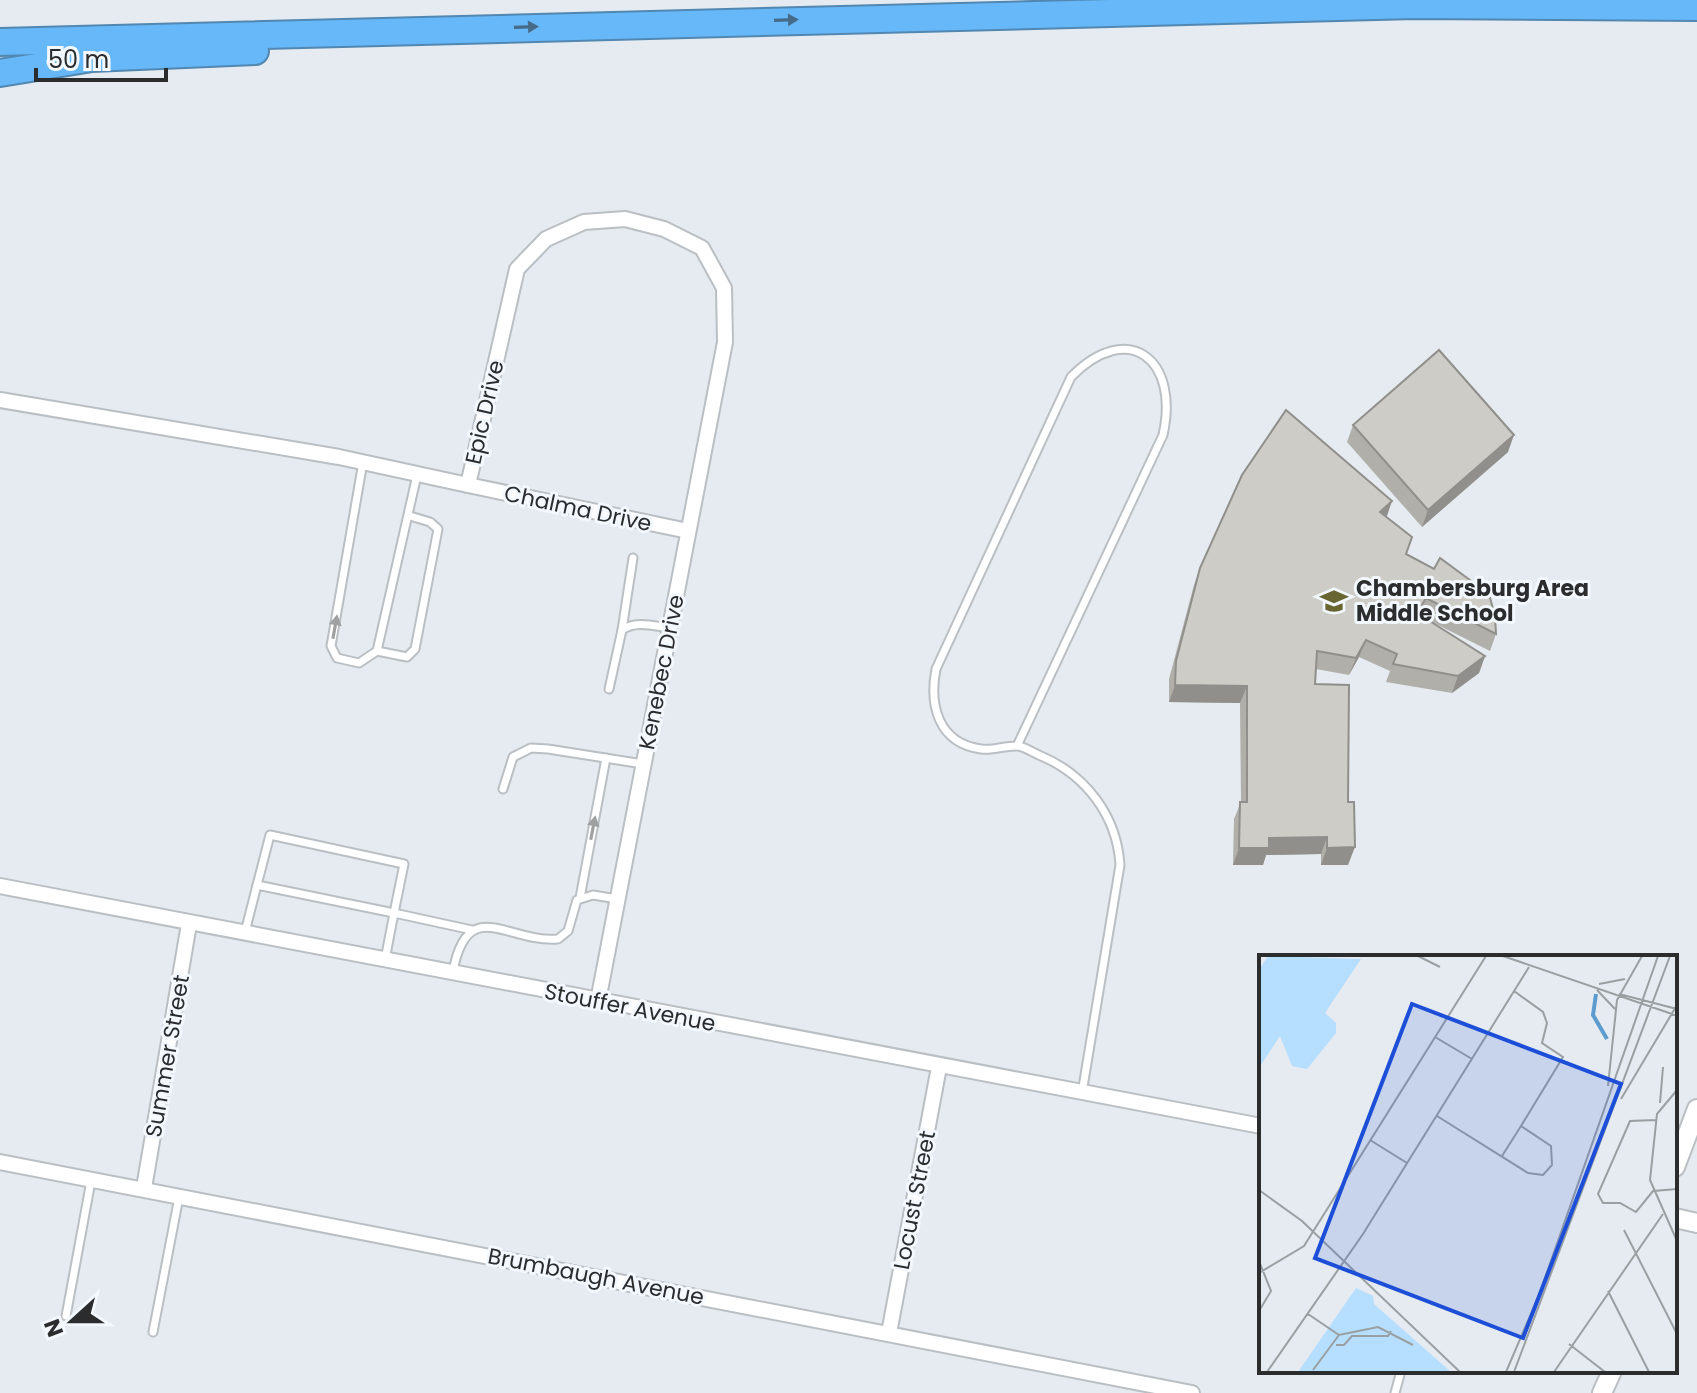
<svg xmlns="http://www.w3.org/2000/svg" width="1697" height="1393" font-family="Poppins,sans-serif">
  <style>
    .lines { fill: none; stroke-linecap: round; stroke-linejoin: round }
    .service-casing { stroke: #babfc4; stroke-width: 11 }
    .minor-casing { stroke: #babfc4; stroke-width: 18 }
    .tertiary-casing { stroke: #babfc4; stroke-width: 22 }
    .motorway-casing { stroke: #5187b1; stroke-width: 30 }
    .service { stroke: #fff; stroke-width: 7 }
    .minor { stroke: #fff; stroke-width: 14 }
    .tertiary { stroke: #fff; stroke-width: 18 }
    .motorway { stroke: #66b8f8; stroke-width: 26 }
    .wall { fill: #b0afaa }
    .shaded-wall { fill: #908f8b }
    .building { fill: #cdccc6; stroke: #908f8b; stroke-width: 2 }
    .oneway { fill: #456b89 }
    .oneway2 { fill: #9fa0a1 }
    .labels { text-anchor: middle; stroke-width: 6; stroke-linejoin: round; paint-order: stroke }
    .street-label { font-size: 22px; fill: #2a2c2e; stroke: #f2f8fd }
    .poi-label { font-size: 22px; font-weight: bold; fill: #2a2c2e; stroke: #f2f8fd; text-anchor: start }
    .inset-river { fill: none; stroke: #5c9cce; stroke-width: 4 }
    .inset-road { fill: none; stroke: #9a9fa2; stroke-width: 2 }
    .view { fill: #1d4ed8; fill-opacity: 0.15; stroke: #1d4ed8; stroke-width: 4 }
    .inset-edge { fill: none; stroke: #2a2c2e; stroke-width: 4 }
  </style>
  <rect width="100%" height="100%" fill="#e5ebf0"/>
  <g class="lines">
    <g class="service-casing">
      <g id="service">
        <polyline points="363,462 331,646 337,658 359,663 377,651 417,475"/>
        <polyline points="622,630 633,558"/>
        <polyline points="377,651 407,657 415,649 438,529 430,522 410,516"/>
        <path d="M609 689 622 630C635 620 654 626 670 628"/>
        <path d="M1017 746 1163 435C1180 359 1128 319 1071 377L936 669C929 705 938 743 981 749 993 751 1006 745 1018 746 1025 747 1034 753 1041 756 1086 775 1117 816 1120 865L1082 1093"/>
        <polyline points="503,789 513,757 531,748 548,749 643,764"/>
        <polyline points="257,885 270,835 404,864 394,913 472,930"/>
        <polyline points="580,898 606,758"/>
        <polyline points="245,932 257,885 394,913 385,960"/>
        <path d="M453 971C468 894 507 943 558 939L568 931 577 900 593 895 617 899"/>
        <polyline points="66,1316 91,1181"/>
        <polyline points="153,1332 179,1197"/>
        <polyline points="1395,1393 1401,1371"/>
      </g>
    </g>
    <g class="minor-casing">
      <g id="minor">
        <polyline points="0,400 339,457 468,485 517,269 546,239 584,222 625,219 664,229 702,248 724,288 725,342 598,1001"/>
        <polyline points="468,485 688,531"/>
        <polyline points="0,886 1261,1126"/>
        <polyline points="0,1162 1192,1393"/>
        <polyline points="144,1188 189,924"/>
        <polyline points="889,1333 939,1067"/>
      </g>
    </g>
    <g class="tertiary-casing">
      <g id="tertiary">
        <polyline points="1675,1167 1697,1109"/>
        <polyline points="1675,1218 1697,1223"/>
        <polyline points="1602,1393 1612,1371"/>
      </g>
    </g>
    <g class="motorway-casing">
      <g id="motorway">
        <polyline points="0,42 1415,5 1697,7"/>
        <polyline points="0,73 92,58 255,51"/>
      </g>
    </g>
    <use href="#service" class="service"/>
    <use href="#minor" class="minor"/>
    <use href="#tertiary" class="tertiary"/>
    <use href="#motorway" class="motorway"/>
  </g>
  <g class="wall">
    <polygon points="1353,425 1508,452 1422,527 1347,442"/>
    <polygon points="1386,518 1406,554 1496,634 1490,651 1428,620 1485,656 1479,673 1452,693 1386,682 1390,671 1359,657 1349,675 1316,669 1315,684 1348,802 1348,865 1321,865 1321,854 1266,855 1263,865 1233,865 1234,819 1241,802 1240,703 1169,702 1169,679 1194,585 1200,568"/>
  </g>
  <g class="shaded-wall">
    <polygon points="1514,435 1508,452 1422,527 1428,510"/>
    <polygon points="1392,501 1386,519 1380,512"/>
    <polygon points="1366,640 1359,657 1349,675 1356,658"/>
    <polygon points="1485,656 1479,673 1452,693 1458,676"/>
    <polygon points="1175,685 1247,686 1240,703 1169,702"/>
    <polygon points="1327,837 1321,854 1266,855 1263,865 1233,865 1239,848 1269,838"/>
    <polygon points="1355,847 1348,865 1321,865 1327,848"/>
  </g>
  <g class="building">
    <polygon points="1439,350 1514,435 1428,510 1353,425"/>
    <polygon points="1286,410 1392,501 1380,512 1412,537 1406,554 1434,569 1440,558 1489,594 1495,616 1496,634 1426,598 1417,613 1485,656 1458,676 1393,664 1397,654 1366,640 1356,658 1317,651 1315,684 1349,685 1348,802 1354,802 1355,847 1327,848 1327,837 1269,838 1269,848 1239,848 1240,802 1247,802 1247,686 1175,685 1176,661 1200,568 1242,475"/>
  </g>
  <defs><path id="oneway-solid" d="M-6-.8H1V-3.2L6.5 0L1 3.2V.8H-6Z" transform="scale(2)"/></defs>
  <g class="oneway">
    <use href="#oneway-solid" transform="translate(786 20) rotate(-2)"/>
    <use href="#oneway-solid" transform="translate(526 27) rotate(-2)"/>
  </g>
  <g class="oneway2">
    <use href="#oneway-solid" transform="translate(335 627) rotate(-80)"/>
    <use href="#oneway-solid" transform="translate(593 828) rotate(-79)"/>
  </g>
  <defs>
    <g id="school-bare" transform="scale(2.16)"><path d="M0-5L7-2L0 1L-7-2ZM-4 1L0 2.5L4 1V4Q0 6-4 4Z" fill="#696531" stroke="#f2f8fd" stroke-width="2.5" paint-order="stroke"/></g>
  </defs>
  <g fill-rule="evenodd">
    <use href="#school-bare" x="1334" y="601"/>
  </g>
  <g class="labels">
    <g class="street-label">
      <text transform="translate(484 412) rotate(-77)" y="8">Epic Drive</text>
      <text transform="translate(578 508) rotate(12)" y="8">Chalma Drive</text>
      <text transform="translate(661 672) rotate(-79)" y="8">Kenebec Drive</text>
      <text transform="translate(630 1007) rotate(11)" y="8">Stouffer Avenue</text>
      <text transform="translate(167 1056) rotate(-80)" y="8">Summer Street</text>
      <text transform="translate(914 1200) rotate(-79)" y="8">Locust Street</text>
      <text transform="translate(596 1276) rotate(11)" y="8">Brumbaugh Avenue</text>
    </g>
    <g class="poi-label">
      <text x="1356" y="596">Chambersburg Area<tspan x="1356" dy="25">Middle School</tspan></text>
    </g>
  </g>
  <g transform="translate(1259 955)">
    <rect width="418" height="418" fill="#e5ebf0"/>
    <path d="M9 1 102 4 66 58 77 68V78L48 114 33 111 21 81 0 113V15ZM97 333 114 341 115 349 192 417H39Z" fill="#b6deff"/>
    <path class="inset-river" d="M337 39 334 60 348 84"/>
    <path class="inset-road" d="M159 1 181 12M244 1 416 60M340 29 366 24M338 35 356 54M360 39 418 54M176 82 213 104M349 131 358 45 383 1M418 135 398 159 391 225 418 286M362 144 418 50M401 148 404 112M178 161 269 218 284 220 293 210 292 191 262 171 304 102 283 88 288 68 284 57 255 36M397 165 371 166 339 239 344 248H361L377 257 394 236 418 234M111 185 148 208M243 201 262 171M0 235 43 266 201 417M365 275 418 379M0 306 12 336 0 356M0 318 45 291 227 1M349 336 390 417M49 359 80 380 119 372 154 390M310 389 346 417M77 390H85L93 381H129L132 376M54 415 80 380M8 417 104 279 270 12M247 417 280 340 399 1M255 417 411 1M295 417 404 259"/>
    <path class="view" d="M153 49 362 129 264 383 56 303Z"/>
    <rect width="418" height="418" class="inset-edge"/>
  </g>
  <g transform="translate(72 1321) rotate(249)" stroke="#f2f8fd" stroke-width="6" paint-order="stroke">
  <path d="M0-6L14 30L0 20L-14 30Z" fill="#2a2c2e"/>
  <text y="-12" font-size="22" font-weight="bold" text-anchor="middle" fill="#2a2c2e">N</text>
  </g>
  <path d="M36 68v12h130v-12" fill="none" stroke="#2a2c2e" stroke-width="4"/>
  <text x="48" y="68" font-size="24" fill="#2a2c2e" stroke="#f2f8fd" stroke-width="6" paint-order="stroke">50 m</text>
</svg>
